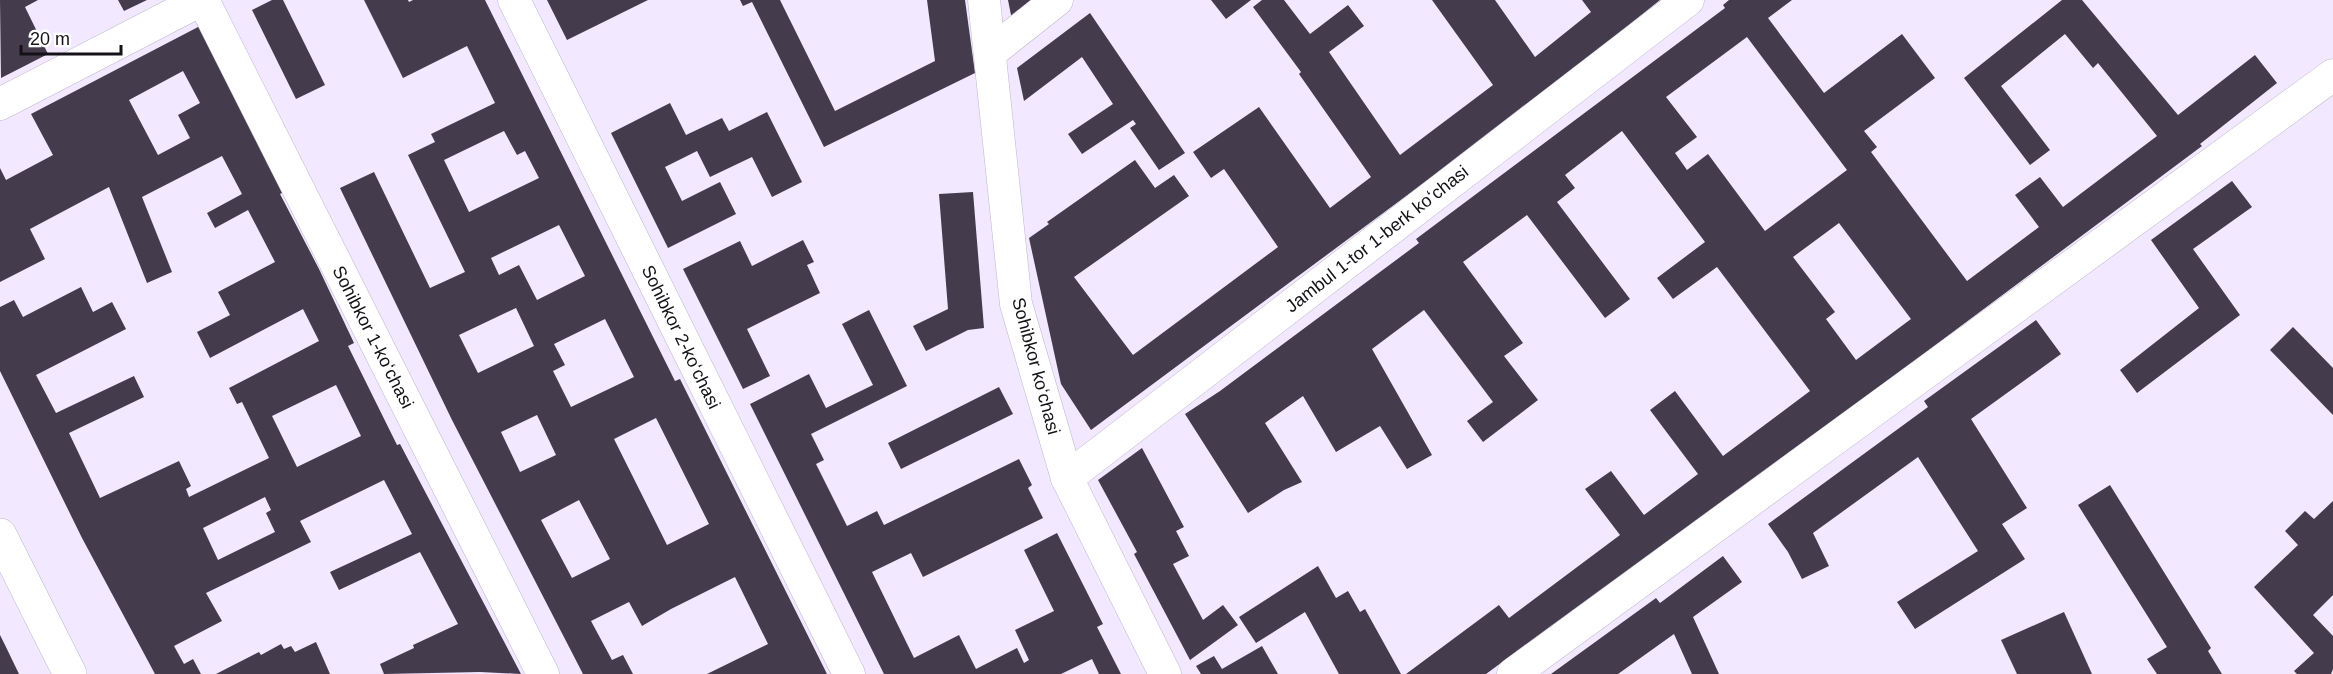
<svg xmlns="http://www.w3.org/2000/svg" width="2333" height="674" font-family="Arial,sans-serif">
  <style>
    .building { fill: #443b4d; fill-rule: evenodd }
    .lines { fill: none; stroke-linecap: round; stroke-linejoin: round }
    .street-casing { stroke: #bfb5cb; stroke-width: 33 }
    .secondary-casing { stroke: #bfb5cb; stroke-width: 34 }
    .street { stroke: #fff; stroke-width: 32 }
    .secondary { stroke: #fff; stroke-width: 33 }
    .labels { text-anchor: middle; stroke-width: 6; stroke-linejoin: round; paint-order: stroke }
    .street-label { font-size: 18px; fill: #141118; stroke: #fff }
  </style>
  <rect width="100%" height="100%" fill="#f2e8ff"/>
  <g class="building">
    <polygon points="0,0 38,0 25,7 48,54 1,78"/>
    <polygon points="118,0 147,0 124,11"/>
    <polygon points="272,0 283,0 325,85 296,99 252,10"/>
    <path d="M364 0H408L409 2 413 0H485L675 381 680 379 827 674H707L768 644 735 577 671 609 642 626 629 602 591 621 612 660 623 655 633 674H583L452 420 340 188 374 172 430 288 465 272 408 155 435 142 431 134 495 103 467 46 403 78ZM504 131 517 155 525 151 539 178 469 212 444 160ZM559 225 585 276 537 300 519 265 499 275 491 258ZM516 308 534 346 478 373 459 335ZM605 319 634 377 571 407 553 371 565 365 554 344ZM537 415 556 455 520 472 501 432ZM656 418 709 524 667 545 614 439ZM579 500 610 559 572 578 541 520Z"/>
    <polygon points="547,0 648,0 567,40"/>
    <polygon points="740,0 780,0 835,111 935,61 927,0 965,0 975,73 824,147 752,2 743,6"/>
    <polygon points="1008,0 1037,0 1012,20"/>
    <polygon points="1211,0 1251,0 1226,19"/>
    <polygon points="1262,0 1284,0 1310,34 1348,5 1364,26 1329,52 1400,155 1493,85 1432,0 1495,0 1535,57 1591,12 1582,0 1660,0 1538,98 1091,430 1061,384 1029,238 1049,224 1047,222 1135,160 1155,188 1174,175 1189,196 1074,277 1133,355 1278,247 1224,169 1211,178 1193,152 1259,107 1330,208 1371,177 1299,74 1301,72 1253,7"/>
    <path d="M1729 0H1792L1768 18 1824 93 1902 34 1935 78 1864 131 1877 147 1871 152 1967 281 2039 227 2015 195 2040 177 2063 207 2157 136 2098 63 2093 68 2065 34 2001 86 2050 150 2030 165 1964 78 2062 0H2082L2178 115 2255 55 2277 83 2200 144 2202 146 1531 647 1528 643 1486 674H1406L1499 605 1509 618 1620 535 1585 489 1611 471 1644 515 1698 474 1650 410 1675 391 1723 456 1810 391 1717 267 1673 299 1657 278 1705 242 1622 131 1565 175 1575 188 1557 202 1630 299 1605 318 1527 215 1463 262 1523 343 1504 356 1538 400 1483 442 1467 421 1493 402 1424 310 1372 349 1432 455 1407 469 1380 426 1336 452 1303 396 1265 423 1302 482 1284 490 1248 513 1185 414 1220 391 1419 243 1416 239 1725 8 1723 5ZM1747 37 1847 170 1765 231 1708 154 1687 170 1675 153 1697 137 1666 97ZM1839 223 1911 319 1856 360 1826 319 1835 312 1793 257Z"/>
    <polygon points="1090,13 1185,153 1159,170 1130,128 1136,124 1133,120 1082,154 1068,134 1113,104 1082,57 1024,101 1017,68"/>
    <path d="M200 26 244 110 241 111 284 192 280 194 319 269 354 343 348 346 397 445 400 444 521 674 480 672 384 674 380 664 414 648 413 645 458 624 420 552 339 590 330 572 412 534 384 480 300 521 311 542 206 593 222 621 174 646 184 664 193 659 201 674H155L82 538 0 371V307L14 300 23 317 81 287 93 312 112 302 126 329 36 375 56 413 134 376 144 397 69 433 100 498 179 461 191 486 186 489 189 497 269 458 242 402 237 404 229 388 319 341 303 309 210 358 197 332 230 315 218 292 275 262 248 210 215 228 207 213 242 194 222 156 142 197 172 272 147 283 109 187 30 229 45 259 0 282V168L6 180 53 155 31 114ZM183 71 200 103 178 115 190 138 158 155 129 100ZM336 385 361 436 297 467 272 416ZM265 497 271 510 266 513 275 532 218 560 203 528Z"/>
    <polygon points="670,103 686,135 722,118 729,131 767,112 802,182 772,197 752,157 710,177 697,151 665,167 682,201 720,182 736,214 668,248 611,133"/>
    <polygon points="2232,181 2252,207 2193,249 2240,315 2137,393 2120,370 2199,308 2151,240"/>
    <polygon points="973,192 984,328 968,330 926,351 913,326 948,309 939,194"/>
    <polygon points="803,240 814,262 807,265 820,293 747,329 770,376 743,389 683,269 740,241 752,266"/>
    <polygon points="869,310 907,386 811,434 824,460 816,464 847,526 877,511 884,525 1019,459 1032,485 1028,488 1043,518 923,577 911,553 872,572 914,658 959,635 976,669 1017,648 1024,663 1029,660 1015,630 1054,611 1024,550 1057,533 1103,624 1097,627 1121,674 1099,674 1092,659 1061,674 884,674 750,404 809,374 826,408 873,385 842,324"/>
    <polygon points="2036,320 2061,354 1971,419 2027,508 2002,524 2025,559 1915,629 1897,602 1978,551 1918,457 1813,533 1829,566 1802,579 1788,552 1768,524 1928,407 1924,401"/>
    <polygon points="2293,327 2333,368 2333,415 2270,350"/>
    <polygon points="999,387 1013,414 901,469 888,443"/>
    <polygon points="1142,448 1184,527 1176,531 1189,556 1173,564 1203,620 1223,605 1238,625 1190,660 1134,554 1137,552 1098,480"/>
    <polygon points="2110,485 2211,648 2208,651 2222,674 2157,674 2147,659 2167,647 2078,505"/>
    <polygon points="2333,501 2333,595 2313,615 2333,636 2333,669 2331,674 2297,674 2294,671 2314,653 2254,587 2298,545 2285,531 2305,511 2314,519"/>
    <polygon points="1723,556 1742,582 1693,617 1719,674 1692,674 1674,634 1618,674 1551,674 1656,598 1660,603"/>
    <polygon points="1318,566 1336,598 1348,591 1360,612 1365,609 1401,674 1339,674 1305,612 1256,643 1239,617"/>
    <polygon points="2064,612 2092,674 2017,674 2001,640"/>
    <polygon points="0,635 5,645 19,674 0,674"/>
    <polygon points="316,642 330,674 216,674 259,652 261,655 281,644 284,649 291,646 295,652"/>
    <polygon points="1262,646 1278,674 1201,674 1196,666 1214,656 1222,669"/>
  </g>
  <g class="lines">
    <g class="street-casing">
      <g id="street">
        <polyline points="203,0 543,674"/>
        <polyline points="514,0 849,674"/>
        <polyline points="984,0 1016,304 1067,478 1165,674"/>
        <polyline points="990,53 1057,0"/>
        <polyline points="0,104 201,0"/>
        <polyline points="1067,478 1688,0"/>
        <polyline points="1513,674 2333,75"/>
      </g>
    </g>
    <g class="secondary-casing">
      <polyline id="secondary" points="0,535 70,674"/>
    </g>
    <use href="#street" class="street"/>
    <use href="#secondary" class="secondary"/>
  </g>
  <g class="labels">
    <g class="street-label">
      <text transform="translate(1377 239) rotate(-38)" y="6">Jambul 1-tor 1-berk koʻchasi</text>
      <text transform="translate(373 337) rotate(63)" y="6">Sohibkor 1-koʻchasi</text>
      <text transform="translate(681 337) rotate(64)" y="6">Sohibkor 2-koʻchasi</text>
      <text transform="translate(1036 366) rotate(75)" y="6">Sohibkor koʻchasi</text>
    </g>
  </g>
  <path d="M21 45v9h100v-9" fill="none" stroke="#141118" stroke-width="3"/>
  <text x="30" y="45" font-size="18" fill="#141118" stroke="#ffffff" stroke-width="4.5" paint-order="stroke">20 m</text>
</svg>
